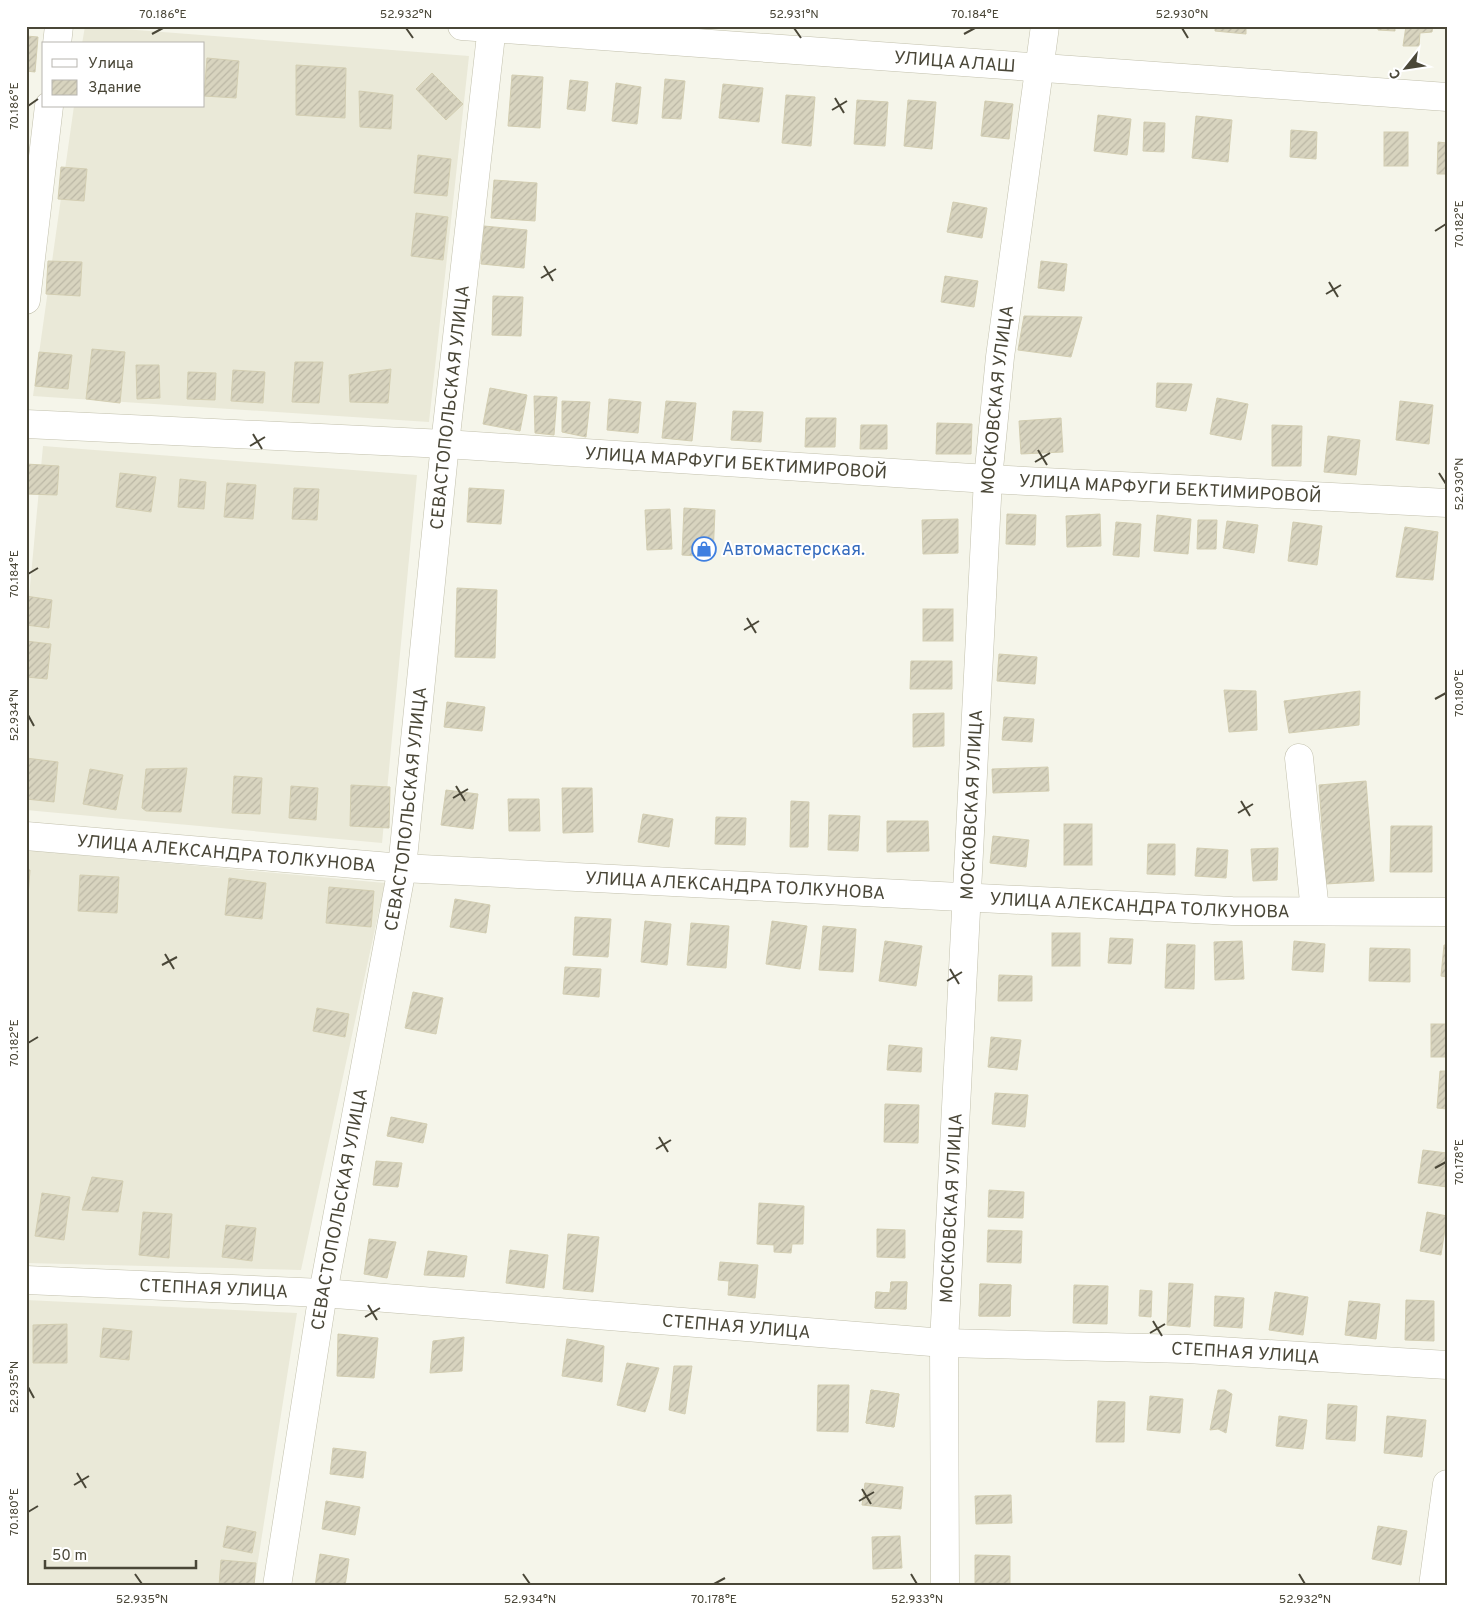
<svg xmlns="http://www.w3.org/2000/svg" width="1473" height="1612" font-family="Overpass,sans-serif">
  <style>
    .residential { fill: #eae9d8 }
    .building { fill: url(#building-hatch); stroke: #d3ceb2 }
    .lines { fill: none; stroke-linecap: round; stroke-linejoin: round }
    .minor-casing { stroke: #c2c0ac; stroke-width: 29 }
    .minor { stroke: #fff; stroke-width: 28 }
    .ticks { fill: none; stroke: #4a4738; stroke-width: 2 }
    .labels { text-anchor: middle; stroke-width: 4; stroke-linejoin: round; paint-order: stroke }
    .street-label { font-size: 18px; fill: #4a4738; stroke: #fff }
    .shop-label { font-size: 18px; fill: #366cbe; stroke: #fff; text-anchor: start }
    .neatline { fill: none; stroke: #4a4738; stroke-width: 2 }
    .ticks-label { font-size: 12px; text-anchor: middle; fill: #4a4738 }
  </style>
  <defs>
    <pattern id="building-hatch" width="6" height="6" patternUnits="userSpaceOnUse" patternTransform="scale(1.25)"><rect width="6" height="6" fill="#d8d4bf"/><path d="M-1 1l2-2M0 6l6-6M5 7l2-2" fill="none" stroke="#bbb7a5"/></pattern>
  </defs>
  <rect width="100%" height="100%" fill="#f5f5ea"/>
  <g class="residential">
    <polygon points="85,26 469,56 429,422 33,396 74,106 204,106 204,44 82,44"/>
    <polygon points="43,446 417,475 382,843 26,810 26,630"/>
    <polygon points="26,850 385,883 301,1270 26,1263"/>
    <polygon points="26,1300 297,1313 254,1586 26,1586"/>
  </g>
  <g class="building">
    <polygon points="1215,26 1246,26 1246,34 1215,31"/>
    <polygon points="1312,26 1344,26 1344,28"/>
    <polygon points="1378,26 1395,26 1395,31 1378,30"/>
    <polygon points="1406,26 1433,26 1432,32 1420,33 1419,46 1403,46"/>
    <polygon points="26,36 38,37 35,72 26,71"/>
    <polygon points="207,58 239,61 236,98 204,96"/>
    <polygon points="296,65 346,68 345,118 296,115"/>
    <polygon points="432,73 463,104 446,120 416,89"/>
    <polygon points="512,75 543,77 540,128 508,126"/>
    <polygon points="665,79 685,81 681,119 662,118"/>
    <polygon points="570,80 588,82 585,111 567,109"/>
    <polygon points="616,83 641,87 637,124 612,121"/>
    <polygon points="723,84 763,88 759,122 719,118"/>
    <polygon points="359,91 393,95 391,129 360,127"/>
    <polygon points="786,95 815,97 811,146 782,143"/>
    <polygon points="857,100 888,102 885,146 854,144"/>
    <polygon points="908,100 936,102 932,149 904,146"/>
    <polygon points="985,101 1013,104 1009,139 981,136"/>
    <polygon points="1098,115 1131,119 1127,155 1094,151"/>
    <polygon points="1196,116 1232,120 1228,162 1192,158"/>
    <polygon points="1144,122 1165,123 1164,152 1143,151"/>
    <polygon points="1291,130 1317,132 1316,159 1290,157"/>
    <rect x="1384" y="132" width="24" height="34"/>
    <polygon points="1438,142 1447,143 1447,174 1437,174"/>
    <polygon points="418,155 451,159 447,196 414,193"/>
    <polygon points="61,167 87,169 84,201 58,199"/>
    <polygon points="494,180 537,183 535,221 491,218"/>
    <polygon points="953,202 987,208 982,238 947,232"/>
    <polygon points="416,213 448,217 443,260 411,256"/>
    <polygon points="484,226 527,230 524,268 481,264"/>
    <polygon points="48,261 82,262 80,296 46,294"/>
    <polygon points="1041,261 1067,264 1064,291 1038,288"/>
    <polygon points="945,276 978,281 974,307 941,302"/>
    <polygon points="493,296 523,297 521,336 492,335"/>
    <polygon points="1024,316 1082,317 1071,357 1018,350"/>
    <polygon points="92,349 125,352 120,403 86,399"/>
    <polygon points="39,352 72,355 68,389 35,386"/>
    <polygon points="295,362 323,362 319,403 292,402"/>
    <polygon points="136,365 159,365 160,398 137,399"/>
    <polygon points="391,369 388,403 350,402 349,375"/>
    <polygon points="233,370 265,372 263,403 231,401"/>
    <polygon points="188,372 216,373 215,400 187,399"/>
    <polygon points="1157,383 1192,384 1186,411 1156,407"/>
    <polygon points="490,388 527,395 520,431 483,424"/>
    <polygon points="534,396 557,397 554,435 535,433"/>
    <polygon points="1217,398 1248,404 1241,440 1210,434"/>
    <polygon points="609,399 641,402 638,433 607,430"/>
    <polygon points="562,401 590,402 586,437 562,432"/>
    <polygon points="666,401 696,403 692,441 662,438"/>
    <polygon points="1400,401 1433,405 1429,444 1396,440"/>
    <polygon points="733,411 763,412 761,442 731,440"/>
    <polygon points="806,418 836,418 835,447 805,447"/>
    <polygon points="1061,418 1063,452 1021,454 1019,421"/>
    <polygon points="937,423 972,424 971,454 936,454"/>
    <polygon points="861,425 887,425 887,449 860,449"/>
    <polygon points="1272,425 1302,426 1301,466 1272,466"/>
    <polygon points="1328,436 1360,440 1356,475 1324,472"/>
    <polygon points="26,464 59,466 57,495 26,494"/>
    <polygon points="120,473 156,477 151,512 116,507"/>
    <polygon points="180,479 206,482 204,509 178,507"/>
    <polygon points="227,483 256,485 253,519 224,517"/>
    <polygon points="294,488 319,489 317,520 292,519"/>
    <polygon points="469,488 504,490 501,524 467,522"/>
    <polygon points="684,508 715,510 713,557 682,555"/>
    <polygon points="670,509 672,549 647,550 645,510"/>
    <polygon points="1007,514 1036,515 1035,545 1006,544"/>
    <polygon points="1100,514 1101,546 1067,547 1066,516"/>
    <polygon points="1157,515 1191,519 1188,554 1154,551"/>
    <polygon points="958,519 958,553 923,554 922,520"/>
    <polygon points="1198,520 1217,520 1216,549 1197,549"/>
    <polygon points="1227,521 1258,525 1254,553 1223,548"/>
    <polygon points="1116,522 1141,524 1139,557 1113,555"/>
    <polygon points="1293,522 1322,526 1317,565 1288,561"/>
    <polygon points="1405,527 1438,532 1433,580 1396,577"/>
    <polygon points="457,588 497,590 495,658 455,657"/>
    <polygon points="26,596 52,600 49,628 26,625"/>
    <rect x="923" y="609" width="30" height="32"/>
    <polygon points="26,641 51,644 47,679 26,677"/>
    <polygon points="999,654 1037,657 1035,684 997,681"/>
    <polygon points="911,661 952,661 952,689 910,689"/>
    <polygon points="1224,690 1256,691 1257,730 1229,732"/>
    <polygon points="1360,691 1359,725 1289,733 1284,701"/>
    <polygon points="447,702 485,707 482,731 444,727"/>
    <polygon points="944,713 944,746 913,747 913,714"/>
    <polygon points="1004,717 1034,719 1032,742 1002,740"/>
    <polygon points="26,758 58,762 54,802 26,799"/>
    <polygon points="1048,767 1049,791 993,793 992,769"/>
    <polygon points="187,768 181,812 146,811 142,808 146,769"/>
    <polygon points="90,769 123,775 116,810 83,804"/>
    <polygon points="234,776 262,778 260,814 232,813"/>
    <polygon points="1366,781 1374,881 1326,884 1319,785"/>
    <polygon points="351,785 390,787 389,828 350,826"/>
    <polygon points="291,786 318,788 316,820 289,818"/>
    <polygon points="562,788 592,788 593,832 563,833"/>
    <polygon points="446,790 478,794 473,829 441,825"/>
    <polygon points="508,799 539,799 540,831 509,831"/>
    <polygon points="791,801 809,802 808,847 790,847"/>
    <polygon points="643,814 673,819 669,847 638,842"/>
    <polygon points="829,815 860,816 858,851 828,850"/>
    <polygon points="716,817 746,818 745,845 715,844"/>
    <polygon points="887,821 928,821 929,851 887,852"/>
    <rect x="1064" y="824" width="28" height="41"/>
    <polygon points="1391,826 1432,826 1432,872 1390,872"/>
    <polygon points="993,836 1029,840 1026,867 990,863"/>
    <polygon points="1148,844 1175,844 1175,875 1147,874"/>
    <polygon points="1197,848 1228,850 1226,878 1195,876"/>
    <polygon points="1278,848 1277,880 1253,881 1251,849"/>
    <polygon points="26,869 30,870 27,909 26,909"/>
    <polygon points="80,875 119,877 117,913 78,911"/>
    <polygon points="229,878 266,883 262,919 225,915"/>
    <polygon points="329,887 374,891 371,927 326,923"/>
    <polygon points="455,899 490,905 486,933 450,927"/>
    <polygon points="575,917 611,919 608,957 573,955"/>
    <polygon points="645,921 671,924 667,965 641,962"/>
    <polygon points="772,921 807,926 800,969 766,964"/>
    <polygon points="691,923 729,926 726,968 687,965"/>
    <polygon points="823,926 856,929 853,972 819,970"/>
    <rect x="1052" y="933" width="28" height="33"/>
    <polygon points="1110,938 1133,939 1131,964 1108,963"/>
    <polygon points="885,941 922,946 916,986 879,981"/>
    <polygon points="1242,941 1244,979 1215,980 1214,942"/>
    <polygon points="1294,941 1325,944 1323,972 1292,970"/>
    <polygon points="1167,944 1195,945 1194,989 1165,988"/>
    <polygon points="1444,945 1447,945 1447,977 1441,976"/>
    <polygon points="1370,948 1410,949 1410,982 1369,981"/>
    <polygon points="565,967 601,969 599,997 563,994"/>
    <polygon points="999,975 1032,976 1032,1001 998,1001"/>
    <polygon points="413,992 443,998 436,1034 405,1028"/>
    <polygon points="317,1008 349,1014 345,1037 313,1031"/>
    <rect x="1431" y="1024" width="16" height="33"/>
    <polygon points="991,1037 1021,1040 1017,1070 988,1067"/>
    <polygon points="889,1045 922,1048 921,1072 887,1070"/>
    <polygon points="1440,1071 1447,1071 1447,1109 1437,1108"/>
    <polygon points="995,1093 1028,1095 1025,1127 992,1124"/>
    <polygon points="885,1104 919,1105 918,1143 884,1142"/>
    <polygon points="391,1117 427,1124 423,1143 387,1136"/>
    <polygon points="1423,1150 1447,1153 1447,1187 1418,1183"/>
    <polygon points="376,1161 402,1163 398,1187 373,1185"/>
    <polygon points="92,1177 123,1181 118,1212 82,1210"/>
    <polygon points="989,1190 1024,1192 1023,1218 988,1217"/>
    <polygon points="42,1193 70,1197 64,1240 35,1236"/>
    <polygon points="759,1203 804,1206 803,1244 792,1244 791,1253 774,1252 774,1245 757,1244"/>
    <polygon points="143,1212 172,1214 169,1258 139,1255"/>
    <polygon points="1427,1212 1447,1216 1441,1255 1420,1251"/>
    <polygon points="226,1225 256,1228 252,1261 222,1257"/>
    <polygon points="877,1229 905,1230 905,1258 877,1257"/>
    <polygon points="988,1230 1022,1231 1021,1263 987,1262"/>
    <polygon points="568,1234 599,1237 593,1292 563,1289"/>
    <polygon points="369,1239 396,1242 387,1278 364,1274"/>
    <polygon points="510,1250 548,1255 544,1288 506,1283"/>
    <polygon points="428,1251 467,1256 464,1277 424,1275"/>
    <polygon points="720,1262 758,1265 755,1298 728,1295 729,1281 718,1280"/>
    <polygon points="891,1282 907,1282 906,1309 875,1308 876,1292 890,1293"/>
    <polygon points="891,1282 907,1282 906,1309 875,1308 876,1292 890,1293"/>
    <polygon points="1169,1283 1193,1284 1190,1327 1167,1325"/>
    <polygon points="980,1284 1011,1285 1010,1316 979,1316"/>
    <polygon points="980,1284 1011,1285 1010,1316 979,1316"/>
    <polygon points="1074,1285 1108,1286 1107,1324 1073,1323"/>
    <polygon points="1140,1290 1152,1291 1151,1317 1139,1316"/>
    <polygon points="1275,1292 1308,1297 1303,1335 1269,1330"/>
    <polygon points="1215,1296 1244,1298 1242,1328 1214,1326"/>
    <polygon points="1406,1300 1434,1301 1434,1341 1405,1340"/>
    <polygon points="1349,1301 1380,1304 1376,1339 1345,1335"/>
    <polygon points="67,1324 67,1363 33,1363 33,1325"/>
    <polygon points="103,1328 132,1331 129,1360 100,1357"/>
    <polygon points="338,1334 378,1338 374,1378 337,1376"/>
    <polygon points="464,1337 462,1371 430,1373 433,1341"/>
    <polygon points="567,1339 604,1346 602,1382 562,1376"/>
    <polygon points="627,1363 659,1368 645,1412 617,1405"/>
    <polygon points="674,1366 692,1366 685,1414 669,1410"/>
    <polygon points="818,1385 849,1385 848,1432 817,1431"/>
    <polygon points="871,1390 899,1394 894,1427 866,1423"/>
    <polygon points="871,1390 899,1394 894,1427 866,1423"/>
    <polygon points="1218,1390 1225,1390 1232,1394 1226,1433 1218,1429 1210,1430"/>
    <polygon points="1150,1396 1183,1399 1180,1433 1147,1430"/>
    <polygon points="1098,1401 1125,1402 1124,1442 1096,1442"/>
    <polygon points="1328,1404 1357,1406 1355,1441 1326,1439"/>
    <polygon points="1279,1416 1307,1420 1303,1449 1276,1446"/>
    <polygon points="1387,1416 1426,1420 1422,1457 1384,1453"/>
    <polygon points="333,1448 366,1452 363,1478 330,1474"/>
    <polygon points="865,1483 903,1487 901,1509 862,1505"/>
    <polygon points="1011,1495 1012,1523 976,1524 975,1496"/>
    <polygon points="326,1501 360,1507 355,1535 322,1529"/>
    <polygon points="227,1526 256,1532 252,1553 223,1547"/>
    <polygon points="1378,1526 1407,1531 1401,1565 1372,1559"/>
    <polygon points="900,1536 902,1568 873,1569 872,1537"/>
    <polygon points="320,1554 349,1559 345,1586 315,1586"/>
    <polygon points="975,1555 1010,1556 1010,1584 975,1584"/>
    <polygon points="221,1560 256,1563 254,1586 219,1586"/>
  </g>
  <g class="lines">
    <g class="minor-casing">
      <g id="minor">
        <path id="s1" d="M462 26 1447 97"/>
        <polyline points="57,44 59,26"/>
        <polyline points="26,300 49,106"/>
        <path id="s2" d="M26 424 445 444 988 479 1447 503"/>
        <polyline points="1299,758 1315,911"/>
        <path id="s3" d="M26 836 402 868 1232 911 1447 912"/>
        <path id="s4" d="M26 1280 323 1293 944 1343 1187 1349 1447 1365"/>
        <path id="s5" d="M277 1586 323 1293 402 868 445 444 492 26"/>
        <path id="s6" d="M945 1586 944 1343 988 479 1000 357 1045 26"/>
        <polyline points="1433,1586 1447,1484"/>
      </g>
    </g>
    <use href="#minor" class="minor"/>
  </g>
  <path class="ticks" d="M406 28 413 38M794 28 801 38M1182 28 1188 38M152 34 163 28M964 34 975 28M835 98 844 113M28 106 38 99M832 110 847 101M1435 231 1446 224M544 266 553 281M541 278 556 269M1329 282 1338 297M1326 294 1341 285M253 434 262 449M250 446 265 437M1038 450 1047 465M1035 462 1050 453M1439 473 1446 484M28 574 38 568M747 618 756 633M744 630 759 621M1435 699 1446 693M28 715 34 726M456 786 465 801M453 798 468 789M1241 801 1250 816M1238 813 1253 804M165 954 174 969M162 965 177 957M950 969 959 984M947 981 962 972M28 1043 38 1037M659 1137 668 1152M656 1149 671 1140M1435 1168 1446 1162M368 1305 377 1320M365 1317 380 1308M1153 1321 1162 1336M1150 1333 1165 1324M28 1387 34 1398M77 1473 86 1488M74 1485 89 1476M862 1489 871 1504M859 1501 874 1492M28 1512 38 1506M135 1574 142 1584M523 1574 530 1584M911 1574 917 1584M1299 1574 1305 1584M714 1584 725 1578"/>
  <defs>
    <g id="shop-ring" transform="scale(1.25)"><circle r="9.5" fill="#fff" stroke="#3f7fe0" stroke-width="1.5"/><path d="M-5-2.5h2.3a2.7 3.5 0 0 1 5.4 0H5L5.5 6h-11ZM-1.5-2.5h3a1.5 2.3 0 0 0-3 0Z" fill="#3f7fe0"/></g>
  </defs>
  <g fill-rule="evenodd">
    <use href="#shop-ring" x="704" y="549"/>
  </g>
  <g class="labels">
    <g class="street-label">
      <text dy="6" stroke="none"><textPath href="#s1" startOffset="494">УЛИЦА АЛАШ</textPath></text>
      <text dy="6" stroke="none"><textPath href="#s6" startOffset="1188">МОСКОВСКАЯ УЛИЦА</textPath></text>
      <text dy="6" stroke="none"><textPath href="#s5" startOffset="1192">СЕВАСТОПОЛЬСКАЯ УЛИЦА</textPath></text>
      <text dy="6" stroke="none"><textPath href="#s2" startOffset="711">УЛИЦА МАРФУГИ БЕКТИМИРОВОЙ</textPath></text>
      <text dy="6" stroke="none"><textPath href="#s2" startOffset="1146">УЛИЦА МАРФУГИ БЕКТИМИРОВОЙ</textPath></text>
      <text dy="6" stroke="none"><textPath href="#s6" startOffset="782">МОСКОВСКАЯ УЛИЦА</textPath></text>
      <text dy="6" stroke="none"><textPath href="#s5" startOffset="788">СЕВАСТОПОЛЬСКАЯ УЛИЦА</textPath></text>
      <text dy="6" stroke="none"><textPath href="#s3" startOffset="201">УЛИЦА АЛЕКСАНДРА ТОЛКУНОВА</textPath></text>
      <text dy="6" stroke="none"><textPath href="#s3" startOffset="711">УЛИЦА АЛЕКСАНДРА ТОЛКУНОВА</textPath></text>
      <text dy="6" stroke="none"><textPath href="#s3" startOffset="1116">УЛИЦА АЛЕКСАНДРА ТОЛКУНОВА</textPath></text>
      <text dy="6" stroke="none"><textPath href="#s5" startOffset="382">СЕВАСТОПОЛЬСКАЯ УЛИЦА</textPath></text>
      <text dy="6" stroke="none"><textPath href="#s6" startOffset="378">МОСКОВСКАЯ УЛИЦА</textPath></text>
      <text dy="6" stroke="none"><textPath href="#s4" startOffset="188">СТЕПНАЯ УЛИЦА</textPath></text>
      <text dy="6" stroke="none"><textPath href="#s4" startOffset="712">СТЕПНАЯ УЛИЦА</textPath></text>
      <text dy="6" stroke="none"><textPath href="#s4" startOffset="1222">СТЕПНАЯ УЛИЦА</textPath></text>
    </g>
    <g class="shop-label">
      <text x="722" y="555">Автомастерская.</text>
    </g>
  </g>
  <rect width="1473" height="1612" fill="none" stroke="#ffffff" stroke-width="55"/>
  <rect x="42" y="42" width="162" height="65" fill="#ffffff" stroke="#b7b5af"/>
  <rect x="52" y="59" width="25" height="8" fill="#ffffff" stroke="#b7b5af"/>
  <text x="88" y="68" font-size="15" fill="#4a4738">Улица</text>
  <rect x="52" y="80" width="25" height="15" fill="url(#building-hatch)" stroke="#b7b5af"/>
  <text x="88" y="92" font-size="15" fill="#4a4738">Здание</text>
  <g transform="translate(1406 68) rotate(240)" stroke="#ffffff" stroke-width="4" paint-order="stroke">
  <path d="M0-4L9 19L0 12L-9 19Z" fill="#4a4738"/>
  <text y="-8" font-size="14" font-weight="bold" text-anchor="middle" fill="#4a4738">С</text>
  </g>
  <path d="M45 1560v8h151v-8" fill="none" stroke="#4a4738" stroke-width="2.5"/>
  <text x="52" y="1560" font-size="15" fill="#4a4738" stroke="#ffffff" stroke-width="4" paint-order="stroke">50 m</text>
  <rect x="28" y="28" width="1418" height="1556" class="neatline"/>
  <g class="ticks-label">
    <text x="163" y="18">70.186°E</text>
    <text x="406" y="18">52.932°N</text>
    <text x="794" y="18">52.931°N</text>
    <text x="975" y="18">70.184°E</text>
    <text x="1182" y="18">52.930°N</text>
    <text transform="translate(14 106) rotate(-90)" y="4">70.186°E</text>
    <text transform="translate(1459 224) rotate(-90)" y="4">70.182°E</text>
    <text transform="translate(1459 484) rotate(-90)" y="4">52.930°N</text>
    <text transform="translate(14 574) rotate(-90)" y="4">70.184°E</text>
    <text transform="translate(1459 693) rotate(-90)" y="4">70.180°E</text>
    <text transform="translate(14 715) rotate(-90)" y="4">52.934°N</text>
    <text transform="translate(14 1043) rotate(-90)" y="4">70.182°E</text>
    <text transform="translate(1459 1162) rotate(-90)" y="4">70.178°E</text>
    <text transform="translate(14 1387) rotate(-90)" y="4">52.935°N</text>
    <text transform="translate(14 1512) rotate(-90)" y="4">70.180°E</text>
    <text x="142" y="1603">52.935°N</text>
    <text x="530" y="1603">52.934°N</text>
    <text x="714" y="1603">70.178°E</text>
    <text x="917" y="1603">52.933°N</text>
    <text x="1305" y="1603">52.932°N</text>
  </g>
</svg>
